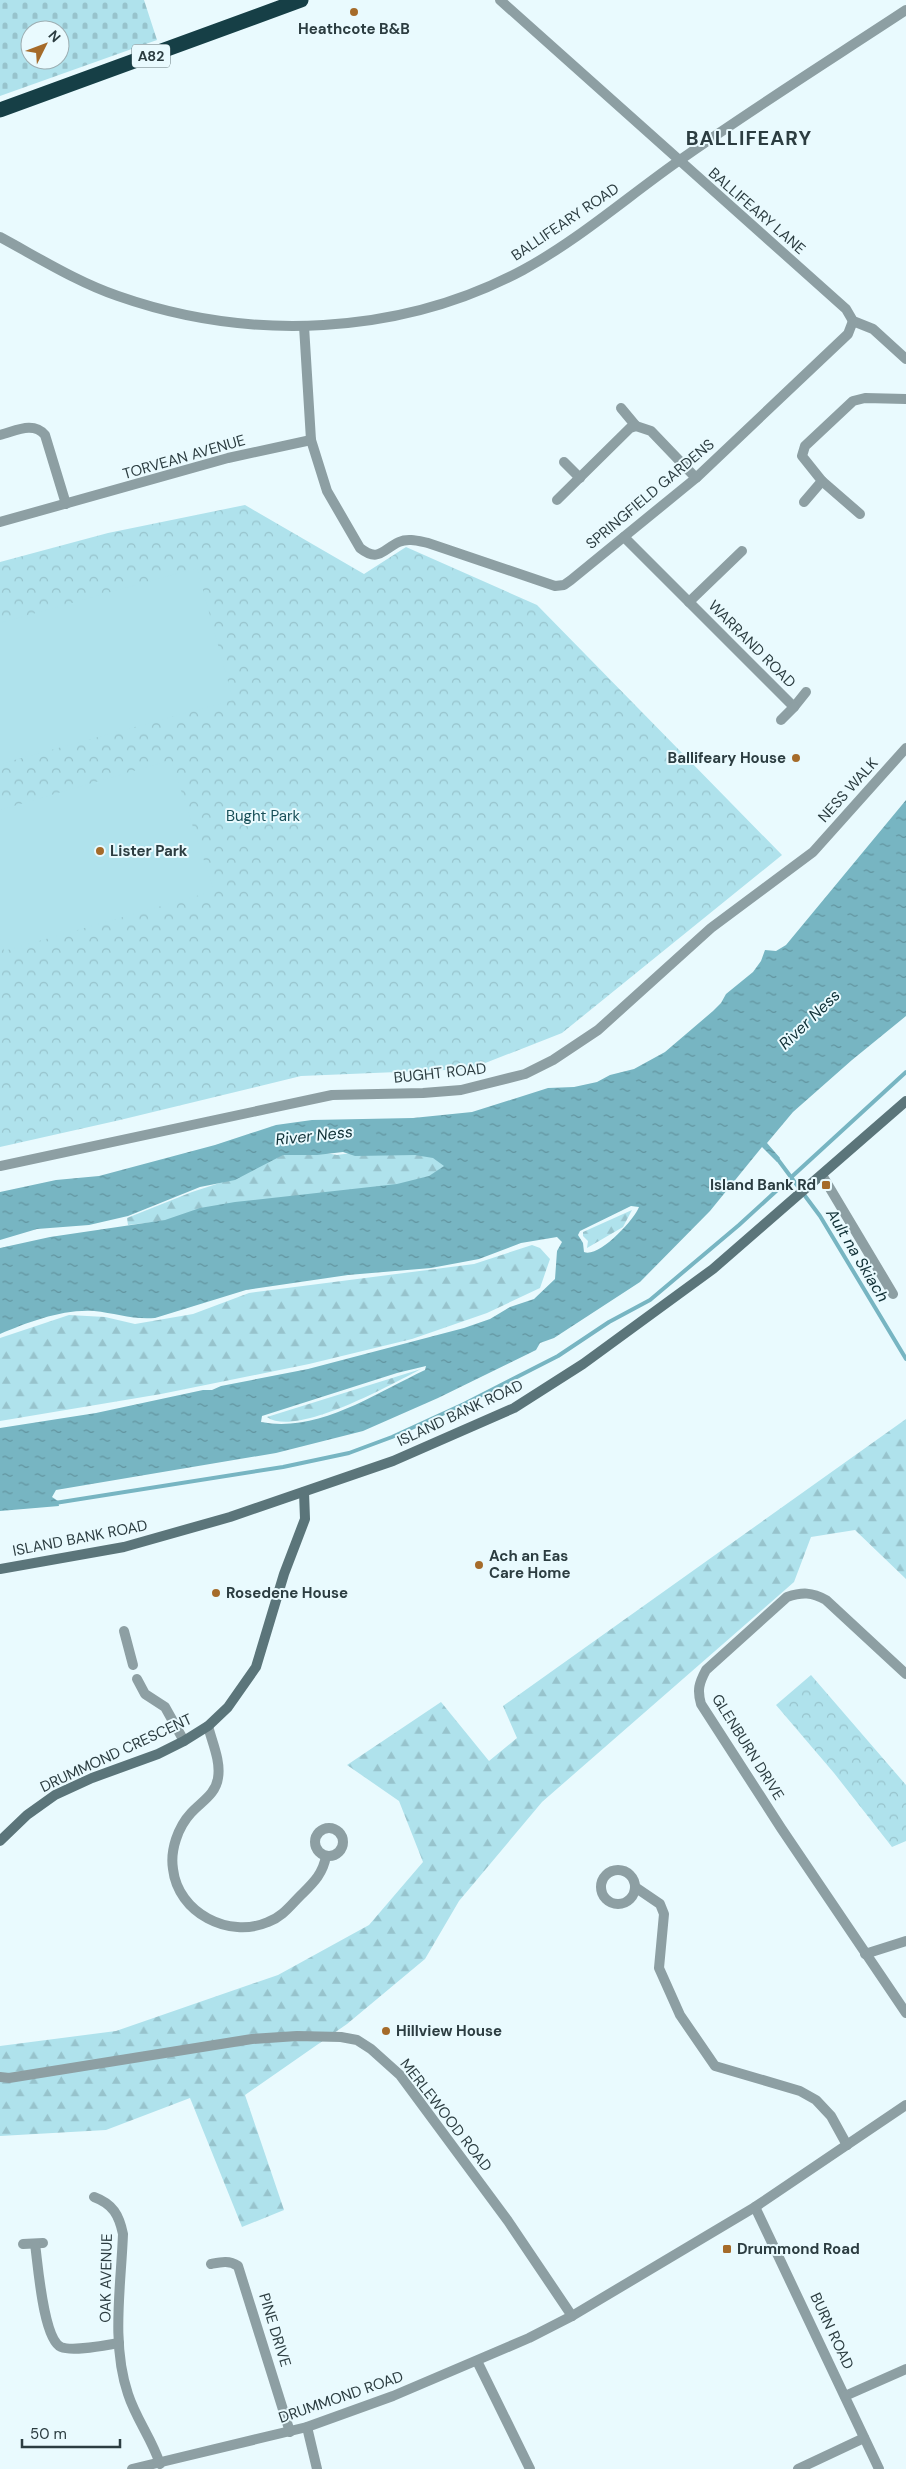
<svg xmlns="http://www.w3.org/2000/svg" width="906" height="2469" font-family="'DM Sans',sans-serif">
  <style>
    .forest { fill: url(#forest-firs) }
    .cemetery { fill: url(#cemetery-stones); fill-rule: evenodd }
    .park { fill: url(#park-crowns) }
    .garden { fill: #afe2ec }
    .water { fill: url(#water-ripples); fill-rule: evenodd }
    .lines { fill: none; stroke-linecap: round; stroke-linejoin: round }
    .stream { stroke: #77b5c2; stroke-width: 4 }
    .street { stroke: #8d9fa3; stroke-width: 10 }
    .secondary { stroke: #5b757a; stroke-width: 10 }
    .highway { stroke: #163f46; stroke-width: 15 }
    .poi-dot { fill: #a56b2a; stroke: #e9fafe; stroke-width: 2 }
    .labels { text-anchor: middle; stroke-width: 4; stroke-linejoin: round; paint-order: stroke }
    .shield { fill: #e9fafe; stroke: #65767a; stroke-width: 1 }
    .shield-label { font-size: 14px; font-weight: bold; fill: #2c3d41 }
    .poi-label { font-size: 15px; font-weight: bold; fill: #2c3d41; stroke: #e9fafe; text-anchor: start }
    .street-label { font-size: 15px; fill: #2c3d41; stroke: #e9fafe }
    .park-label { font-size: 15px; fill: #184f58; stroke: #e9fafe }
    .water-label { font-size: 16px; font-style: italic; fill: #103036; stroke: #e9fafe }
    .district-label { font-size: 20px; font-weight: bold; letter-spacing: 1px; fill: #2c3d41; stroke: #e9fafe }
  </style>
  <defs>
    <pattern id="forest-firs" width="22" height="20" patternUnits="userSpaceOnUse" patternTransform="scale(1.25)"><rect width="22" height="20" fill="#afe2ec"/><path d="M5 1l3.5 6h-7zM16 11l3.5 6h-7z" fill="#97c3cc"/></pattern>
    <pattern id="cemetery-stones" width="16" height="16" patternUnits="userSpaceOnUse" patternTransform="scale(1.25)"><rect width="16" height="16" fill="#afe2ec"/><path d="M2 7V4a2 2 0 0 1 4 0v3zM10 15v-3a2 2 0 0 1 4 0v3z" fill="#97c3cc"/></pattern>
    <pattern id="park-crowns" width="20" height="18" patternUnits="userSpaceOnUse" patternTransform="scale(1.25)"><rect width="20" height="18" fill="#afe2ec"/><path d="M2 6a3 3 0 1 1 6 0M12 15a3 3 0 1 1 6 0" fill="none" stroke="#97c3cc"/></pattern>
    <pattern id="water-ripples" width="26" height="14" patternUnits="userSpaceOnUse" patternTransform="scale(1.25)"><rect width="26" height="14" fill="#77b5c2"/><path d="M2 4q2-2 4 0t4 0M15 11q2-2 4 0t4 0" fill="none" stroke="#62949f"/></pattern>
  </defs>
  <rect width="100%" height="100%" fill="#e9fafe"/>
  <g class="forest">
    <polygon points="302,1149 337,1155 359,1152 440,1153 447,1169 426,1186 344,1200 128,1225 127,1218 192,1192 232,1179 263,1156"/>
    <polygon points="632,1210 623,1227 587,1248 588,1241 583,1236 583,1232"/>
    <polygon points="532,1245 540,1248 550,1259 540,1288 487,1313 412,1339 309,1364 161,1394 0,1421 0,1338 69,1315 105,1317 135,1324 193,1314 249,1293 474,1264"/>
    <path d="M421 1369C392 1384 296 1438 267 1417Z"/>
    <polygon points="906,1419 906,1579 855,1530 811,1537 794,1582 542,1802 459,1901 425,1959 347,2024 245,2095 284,2210 242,2227 190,2098 106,2130 0,2136 0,2046 116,2031 278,1975 369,1925 423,1862 399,1801 347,1765 441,1702 489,1761 517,1738 503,1706"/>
  </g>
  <path class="cemetery" d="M0 0H144L157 40 0 96ZM30 30H60V60H30Z"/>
  <g class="park">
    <polygon points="245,505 364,574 406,547 537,605 782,855 562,1033 470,1069 301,1076 120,1120 0,1147 0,562 108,533"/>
    <polygon points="811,1675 906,1785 906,1841 892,1847 834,1773 776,1705"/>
  </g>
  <g class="garden">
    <polygon points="197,568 233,700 0,764 0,623"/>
    <polygon points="171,760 214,891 4,951 0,937 0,810"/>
  </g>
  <path class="water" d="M906 800V1016L852 1060 793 1112 767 1143 780 1158 777 1162 762 1147 710 1211 640 1282 554 1338 540 1343 536 1350 438 1398 363 1431 276 1453 56 1490 52 1497 58 1501 59 1506 0 1511V1428L96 1413 203 1390H212L221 1386 308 1369 464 1328 490 1319 510 1307 534 1299 555 1279 557 1251 562 1242 557 1237 521 1243 479 1259 431 1268 348 1275 246 1290 155 1318C133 1320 115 1313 94 1311 62 1309 29 1322 0 1334V1248L50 1237 165 1220 200 1208 235 1202 397 1184 429 1176 444 1166 433 1158 415 1155 355 1156 343 1152 317 1155H283L235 1180 200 1187 128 1216 89 1225 37 1229 0 1240V1192L56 1180 99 1176 215 1145 276 1125 312 1120 413 1118 472 1112 548 1088 574 1087 597 1082 610 1075 634 1069 665 1052 713 1011 721 1003 726 994 753 972 761 961 765 950 776 951 786 945ZM631 1206 639 1207C634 1220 599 1258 584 1252L583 1243 578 1235 580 1231ZM426 1366 425 1370C374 1394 318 1433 261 1422L262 1416 397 1373Z"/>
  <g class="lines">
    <g class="stream">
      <polyline points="776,1157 820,1216 906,1359"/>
      <polyline points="55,1503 283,1467 349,1453 392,1437 464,1404 558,1356 609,1322 650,1300 739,1225 906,1072"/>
    </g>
    <g class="street">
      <polyline points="500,0 846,309 853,321 873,329 906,359"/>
      <path d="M0 237C39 258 77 282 118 296 249 342 400 336 523 270 578 240 626 198 677 162 752 109 830 60 906 10"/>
      <path d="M304 326 311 440 327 491 360 548C379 563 383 549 399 542 408 538 418 541 428 543L555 586 564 585 571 580 696 478 848 334 853 321"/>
      <polyline points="621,408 636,426"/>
      <path d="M0 435C16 431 33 421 45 435L66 504"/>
      <polyline points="564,462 580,478"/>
      <polyline points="822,481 860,514"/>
      <polyline points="557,500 630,428 636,426 651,431 696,478"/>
      <polyline points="804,502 822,481 802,456 805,446 853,401 865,398 906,399"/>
      <polyline points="0,522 228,458 311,440"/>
      <polyline points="624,537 794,707 806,692"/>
      <polyline points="689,602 742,551"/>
      <polyline points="781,720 794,707"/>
      <polyline points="0,1166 332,1095 423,1093 461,1090 525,1074 553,1060 598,1030 711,928 813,852 906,748"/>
      <polyline points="822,1175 893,1294"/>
      <polyline points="124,1631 133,1665"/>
      <path d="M906 1674 826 1600C812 1592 802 1592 787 1597L706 1670C699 1683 697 1690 701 1704L781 1828 906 2013"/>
      <polyline points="137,1679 145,1694 165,1707 184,1741"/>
      <path d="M208 1726C212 1742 221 1761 218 1778 216 1794 201 1802 191 1813 178 1827 170 1850 173 1869 178 1913 229 1939 268 1922 282 1917 290 1906 300 1896 313 1883 323 1874 326 1856"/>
      <circle cx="329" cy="1842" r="14"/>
      <circle cx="618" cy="1887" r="17"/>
      <polyline points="635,1887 660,1904 664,1914 659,1968 680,2015 715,2066 800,2091 816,2100 831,2116 847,2145"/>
      <polyline points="865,1954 906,1941"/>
      <polyline points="0,2077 9,2078 252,2039 297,2036 341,2037 357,2040 371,2049 400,2075 508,2221 572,2316"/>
      <path d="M94 2197C113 2204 119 2215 123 2234 121 2286 111 2344 128 2394 136 2419 152 2439 160 2464"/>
      <polyline points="755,2207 879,2469"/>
      <polyline points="23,2244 43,2243"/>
      <path d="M35 2244C38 2264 43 2339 61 2347 73 2352 106 2345 119 2343"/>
      <path d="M211 2264C221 2262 229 2260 238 2266L290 2432"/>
      <polyline points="477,2361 530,2469"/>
      <polyline points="845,2396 906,2369"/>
      <polyline points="307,2427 317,2469"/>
      <polyline points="132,2469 307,2427 393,2396 529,2338 572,2316 755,2207 906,2105"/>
      <polyline points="798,2469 864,2438"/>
    </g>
    <g class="secondary">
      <polyline points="0,1569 124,1547 230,1517 393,1461 514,1408 583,1364 713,1269 906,1101"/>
      <polyline points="0,1841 27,1815 55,1795 92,1778 158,1754 184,1741 208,1726 228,1707 256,1667 284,1574 305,1519 304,1492"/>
    </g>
    <polyline class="highway" points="0,110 301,0"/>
  </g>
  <g class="poi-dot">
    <circle cx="354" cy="12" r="5"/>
    <circle cx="796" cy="758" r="5"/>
    <circle cx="100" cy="851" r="5"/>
    <rect x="821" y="1180" width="10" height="10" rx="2.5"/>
    <circle cx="479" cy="1565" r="5"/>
    <circle cx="216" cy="1593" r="5"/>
    <circle cx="386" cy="2031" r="5"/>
    <rect x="722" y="2244" width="10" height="10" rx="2.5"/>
  </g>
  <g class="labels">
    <rect class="shield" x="132" y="44.5" width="38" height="23" rx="4"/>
    <g class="shield-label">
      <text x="151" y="61">A82</text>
    </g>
    <g class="poi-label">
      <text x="354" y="34" text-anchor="middle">Heathcote B&amp;B</text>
      <text x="786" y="763" text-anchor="end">Ballifeary House</text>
      <text x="110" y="856">Lister Park</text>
      <text x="816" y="1190" text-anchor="end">Island Bank Rd</text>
      <text x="489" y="1561">Ach an Eas<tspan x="489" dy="17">Care Home</tspan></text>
      <text x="226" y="1598">Rosedene House</text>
      <text x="396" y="2036">Hillview House</text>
      <text x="737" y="2254">Drummond Road</text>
    </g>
    <g class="street-label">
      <text transform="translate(757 211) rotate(41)" y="5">BALLIFEARY LANE</text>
      <text transform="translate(565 222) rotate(-34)" y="5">BALLIFEARY ROAD</text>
      <text transform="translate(184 457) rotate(-16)" y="5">TORVEAN AVENUE</text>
      <text transform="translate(650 494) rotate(-40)" y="5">SPRINGFIELD GARDENS</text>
      <text transform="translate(752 644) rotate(45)" y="5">WARRAND ROAD</text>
      <text transform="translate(848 790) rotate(-48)" y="5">NESS WALK</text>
      <text transform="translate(440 1073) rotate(-6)" y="5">BUGHT ROAD</text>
      <text transform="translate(460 1413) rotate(-25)" y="5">ISLAND BANK ROAD</text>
      <text transform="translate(80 1538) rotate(-11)" y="5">ISLAND BANK ROAD</text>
      <text transform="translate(748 1747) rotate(58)" y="5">GLENBURN DRIVE</text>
      <text transform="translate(116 1753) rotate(-25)" y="5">DRUMMOND CRESCENT</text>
      <text transform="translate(446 2115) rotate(52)" y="5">MERLEWOOD ROAD</text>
      <text transform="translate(106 2278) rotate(-89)" y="5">OAK AVENUE</text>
      <text transform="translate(275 2330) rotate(73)" y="5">PINE DRIVE</text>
      <text transform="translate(832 2331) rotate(65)" y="5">BURN ROAD</text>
      <text transform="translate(341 2397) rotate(-19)" y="5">DRUMMOND ROAD</text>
    </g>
    <g class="park-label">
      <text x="263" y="821">Bught Park</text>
    </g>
    <g class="water-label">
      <text transform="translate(809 1019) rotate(-44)" y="6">River Ness</text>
      <text transform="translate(314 1135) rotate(-6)" y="6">River Ness</text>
      <text transform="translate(858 1255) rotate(59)" y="6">Ault na Skiach</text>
    </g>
    <g class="district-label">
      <text x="749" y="145">BALLIFEARY</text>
    </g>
  </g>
  <g transform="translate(45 45) rotate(48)"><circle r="24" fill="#e9fafe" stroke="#9daeb2"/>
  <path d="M0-4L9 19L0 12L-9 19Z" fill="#a56b2a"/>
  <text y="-8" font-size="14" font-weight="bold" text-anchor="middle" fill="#2c3d41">N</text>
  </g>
  <path d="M22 2439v8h98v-8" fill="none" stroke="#2c3d41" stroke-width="2.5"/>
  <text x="30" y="2439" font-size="15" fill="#2c3d41" stroke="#e9fafe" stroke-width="4" paint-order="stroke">50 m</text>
</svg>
